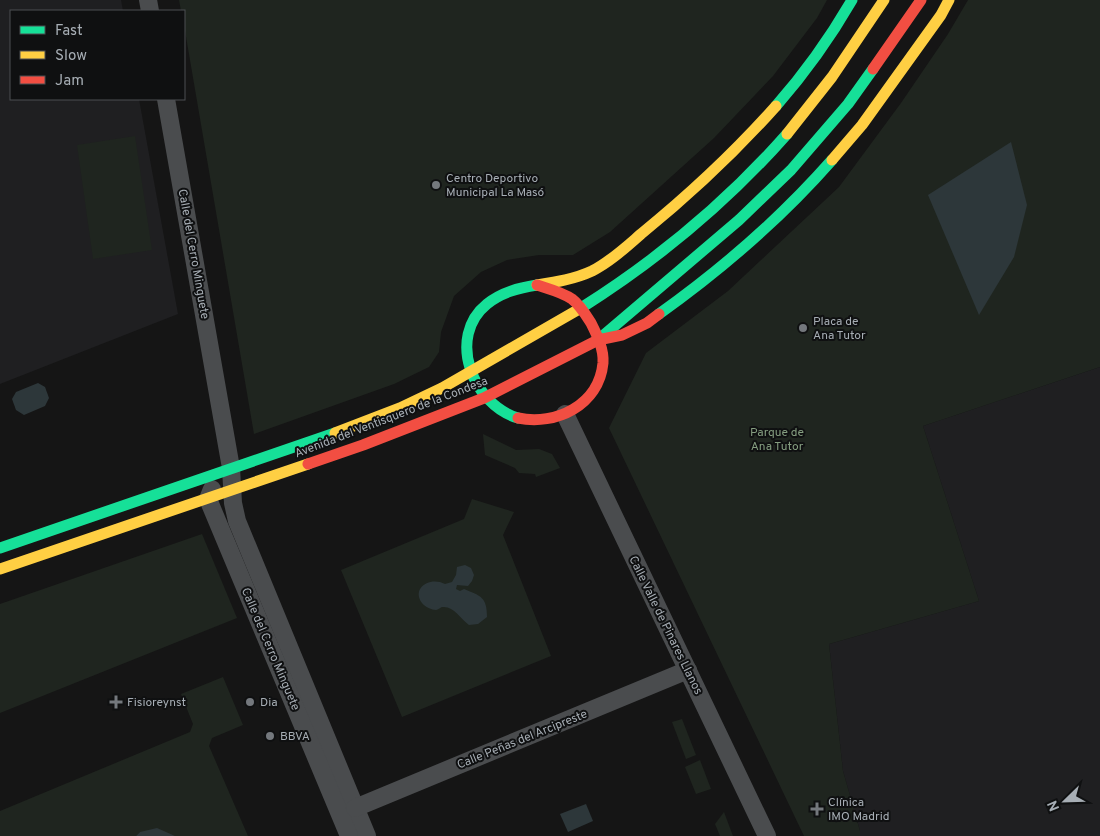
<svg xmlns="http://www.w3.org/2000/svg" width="1100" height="836" font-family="Overpass,sans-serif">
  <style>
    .built { fill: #1f1f21 }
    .green { fill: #1f251f }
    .water { fill: #2d373a }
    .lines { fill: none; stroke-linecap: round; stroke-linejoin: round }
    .street { stroke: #4a4c4e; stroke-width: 18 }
    .fast { stroke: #16e098; stroke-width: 11 }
    .slow { stroke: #ffcf43; stroke-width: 11 }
    .jam { stroke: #f24e42; stroke-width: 11 }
    .poi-dot { fill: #74787d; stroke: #0f1011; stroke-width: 2 }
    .labels { text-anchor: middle; stroke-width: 4; stroke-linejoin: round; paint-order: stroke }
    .poi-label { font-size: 12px; fill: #a7aeb5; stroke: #0f1011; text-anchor: start }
    .street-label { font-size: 12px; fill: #a7aeb5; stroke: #0f1011 }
    .park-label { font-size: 12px; fill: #859e80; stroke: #0f1011 }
  </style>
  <rect width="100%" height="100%" fill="#151515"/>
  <g class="built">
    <polygon points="0,0 121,0 123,11 11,11 11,99 139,99 178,314 0,384"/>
    <polygon points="1100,367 1100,836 860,836 860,831 843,771 829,644 979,601 923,426"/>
  </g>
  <g class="green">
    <polygon points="179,0 827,0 817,18 773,76 714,138 610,232 573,255 539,255 507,260 481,272 454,296 441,332 439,352 429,367 394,384 254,434 184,25 184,11 181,11"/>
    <polygon points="968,0 1100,0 1100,367 923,426 979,601 829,644 843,771 860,831 860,836 804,836 609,428 646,353 728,291 839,187 901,103 948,34"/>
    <polygon points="135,136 152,250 93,259 77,145"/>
    <polygon points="483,434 516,450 539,449 552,454 560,468 536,477 535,474 519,473 515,468 485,455"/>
    <polygon points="472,499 514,512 503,535 551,656 402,717 341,570 464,519"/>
    <polygon points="202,534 237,618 0,713 0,604"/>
    <polygon points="223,677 243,725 212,738 209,746 248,836 175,836 140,832 136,836 0,836 0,811 190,732 193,724 181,694"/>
    <polygon points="682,719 696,755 686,759 672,722"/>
    <polygon points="700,760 711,789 696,794 685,767"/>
    <polygon points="724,812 733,836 720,836 715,824"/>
  </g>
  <g class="water">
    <polygon points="1011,142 1027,205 1014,257 979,315 928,195"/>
    <polygon points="38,383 45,387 49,398 45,406 24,415 16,410 12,399 16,392"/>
    <path d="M465 565 471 568 474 575 472 581 468 586 457 585 456 589 460 591 464 589C481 596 487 597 487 617L478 624 469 625C461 619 454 607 444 607 439 607 441 609 436 610 432 610 425 607 422 603 411 588 430 576 445 584L452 582 456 575 457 567Z"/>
    <polygon points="586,804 593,821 568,832 560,814"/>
    <polygon points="157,828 175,836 136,836 140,832"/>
  </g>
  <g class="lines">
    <g class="street">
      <polyline points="148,0 150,11"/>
      <polyline points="166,99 231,468 233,503 237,521 367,836"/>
      <polyline points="565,414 767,836"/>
      <polyline points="212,489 208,499 349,836"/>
      <polyline points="355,808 688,670"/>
    </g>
    <g class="fast">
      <path d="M776 106C805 73 830 38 852 0"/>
      <path d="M581 308C657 260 728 201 787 134"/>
      <path d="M659 314C722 269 781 218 832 160"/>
      <polyline points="598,340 739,220 791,170 848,104 873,69"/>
      <path d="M518 418C473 405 446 337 487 304 502 292 519 288 537 285"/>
      <polyline points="0,548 335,433"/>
    </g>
    <g class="slow">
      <polyline points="787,134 832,77 884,0"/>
      <polyline points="832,160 862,125 941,15 949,0"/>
      <path d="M537 285C556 282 575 279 592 271 610 262 626 247 641 234 689 195 735 152 776 106"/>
      <polyline points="335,433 400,408 442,388 581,308"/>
      <polyline points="0,569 308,464"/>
    </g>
    <g class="jam">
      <polyline points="873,69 921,0"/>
      <path d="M518 418C556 426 599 405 603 363 604 349 597 335 591 323 586 315 580 305 572 299 562 292 549 289 537 285"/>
      <polyline points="308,464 363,445 484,398 598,340 622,335 647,323 659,314"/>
    </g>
  </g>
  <g class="poi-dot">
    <circle cx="436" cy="185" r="5"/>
    <circle cx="803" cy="328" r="5"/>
    <path d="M113.5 694.5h5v5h5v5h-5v5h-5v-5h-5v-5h5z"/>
    <circle cx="250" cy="702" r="5"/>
    <circle cx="270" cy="736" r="5"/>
    <path d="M814.5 801.5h5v5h5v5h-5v5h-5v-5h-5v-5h5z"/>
  </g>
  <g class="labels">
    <g class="poi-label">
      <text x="446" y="182">Centro Deportivo<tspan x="446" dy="14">Municipal La Masó</tspan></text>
      <text x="813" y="325">Placa de<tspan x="813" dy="14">Ana Tutor</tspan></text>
      <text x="127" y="706">Fisioreynst</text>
      <text x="260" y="706">Dia</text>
      <text x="280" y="740">BBVA</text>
      <text x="828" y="806">Clínica<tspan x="828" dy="14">IMO Madrid</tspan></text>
    </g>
    <g class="street-label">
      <text transform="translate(194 254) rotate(80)" y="4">Calle del Cerro Minguete</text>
      <text transform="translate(391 417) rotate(-21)" y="4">Avenida del Ventisquero de la Condesa</text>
      <text transform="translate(666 625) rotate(64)" y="4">Calle Valle de Pinares Llanos</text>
      <text transform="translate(271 649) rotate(67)" y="4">Calle del Cerro Minguete</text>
      <text transform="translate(522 739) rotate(-22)" y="4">Calle Peñas del Arcipreste</text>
    </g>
    <g class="park-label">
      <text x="777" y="436">Parque de<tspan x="777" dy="14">Ana Tutor</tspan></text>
    </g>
  </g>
  <rect x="10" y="10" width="175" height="90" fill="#0f1011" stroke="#4c4f53"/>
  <rect x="20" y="26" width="25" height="8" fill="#16e098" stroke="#4c4f53"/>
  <text x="55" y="35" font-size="15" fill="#a7aeb5">Fast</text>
  <rect x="20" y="51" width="25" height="8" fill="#ffcf43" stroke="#4c4f53"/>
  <text x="55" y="60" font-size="15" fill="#a7aeb5">Slow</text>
  <rect x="20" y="76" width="25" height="8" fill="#f24e42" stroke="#4c4f53"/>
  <text x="55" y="85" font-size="15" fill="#a7aeb5">Jam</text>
  <g transform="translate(1065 801) rotate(247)" stroke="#0f1011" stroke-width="4" paint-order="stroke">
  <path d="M0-4L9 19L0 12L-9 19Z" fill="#a7aeb5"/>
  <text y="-8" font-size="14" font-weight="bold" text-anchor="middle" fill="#a7aeb5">N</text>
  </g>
</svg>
